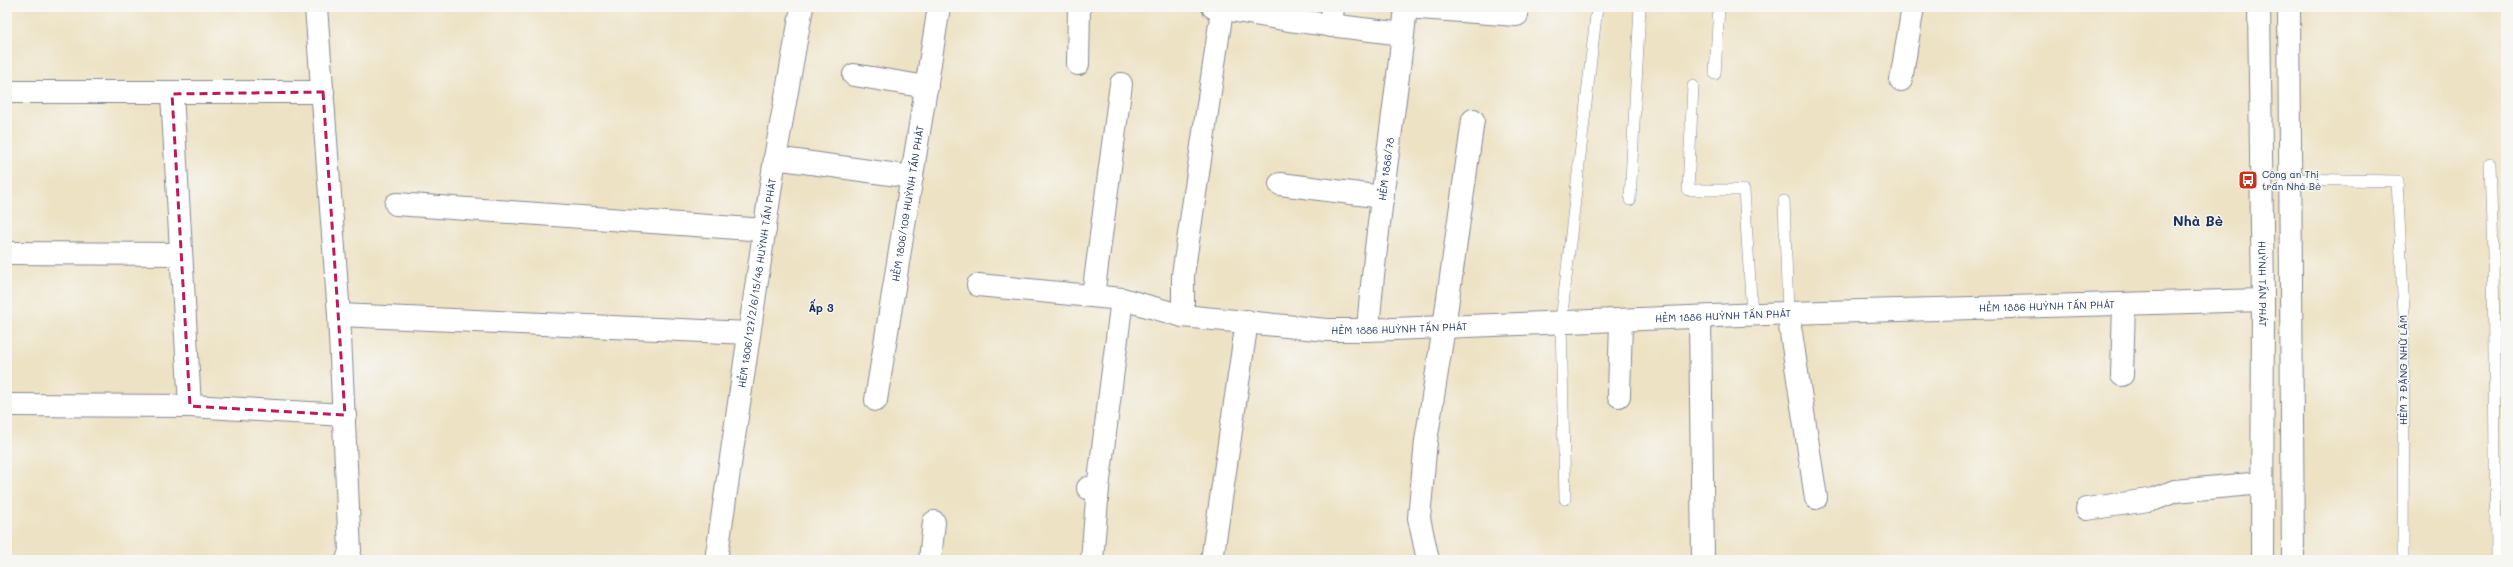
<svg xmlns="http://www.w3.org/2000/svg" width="2513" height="567" font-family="Mali,sans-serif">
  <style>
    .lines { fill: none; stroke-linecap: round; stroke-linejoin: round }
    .lane-casing { stroke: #848891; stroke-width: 12 }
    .street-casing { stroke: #848891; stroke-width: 24 }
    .primary-casing { stroke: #848891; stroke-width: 24 }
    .lane { stroke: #fff; stroke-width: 11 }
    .street { stroke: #fff; stroke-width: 22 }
    .primary { stroke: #fff; stroke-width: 22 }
    .marked { fill: none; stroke: #c2185b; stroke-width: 3; stroke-dasharray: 8 5; stroke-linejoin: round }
    .labels { text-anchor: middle; stroke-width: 3; stroke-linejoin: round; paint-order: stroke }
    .street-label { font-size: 10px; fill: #1b2f5e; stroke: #f6f6f2 }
    .poi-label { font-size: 10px; fill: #1b2f5e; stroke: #f6f6f2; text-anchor: start }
    .neighbourhood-label { font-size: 11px; font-weight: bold; fill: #1b2f5e; stroke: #f6f6f2 }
    .district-label { font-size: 14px; font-weight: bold; fill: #1b2f5e; stroke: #f6f6f2 }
  </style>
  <rect width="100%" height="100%" fill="#f6f6f2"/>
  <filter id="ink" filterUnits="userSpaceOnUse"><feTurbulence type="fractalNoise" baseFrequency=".025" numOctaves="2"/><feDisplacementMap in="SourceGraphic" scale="8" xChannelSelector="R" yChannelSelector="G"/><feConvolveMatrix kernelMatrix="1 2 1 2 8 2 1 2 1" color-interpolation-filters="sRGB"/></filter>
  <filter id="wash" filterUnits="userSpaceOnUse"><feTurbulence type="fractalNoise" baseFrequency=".012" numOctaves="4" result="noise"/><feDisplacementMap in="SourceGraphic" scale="16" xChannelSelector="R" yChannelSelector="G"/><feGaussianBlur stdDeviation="0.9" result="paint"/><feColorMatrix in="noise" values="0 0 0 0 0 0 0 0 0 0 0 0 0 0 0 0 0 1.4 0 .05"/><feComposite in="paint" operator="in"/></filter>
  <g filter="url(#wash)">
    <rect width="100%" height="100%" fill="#ede2c4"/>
  </g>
  <g filter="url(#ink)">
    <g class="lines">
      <g class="lane-casing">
        <g id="lane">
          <polyline points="1715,74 1719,7"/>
          <polyline points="1693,86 1688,190 1744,190 1752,314"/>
          <polyline points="2490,164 2493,254 2496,560"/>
          <polyline points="2290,179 2397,181 2404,313 2403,560"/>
          <polyline points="1630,200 1640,7"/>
          <polyline points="1784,201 1788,313"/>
          <polyline points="1565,499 1561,322 1597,7"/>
        </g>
      </g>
      <g class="street-casing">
        <g id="street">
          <polyline points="316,7 339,315 350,551 347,560"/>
          <polyline points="1213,7 1289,20 1403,34"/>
          <polyline points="1406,7 1517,15"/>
          <polyline points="1331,26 1333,7"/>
          <polyline points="1078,64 1079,7"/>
          <polyline points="854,75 927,87"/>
          <polyline points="1901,80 1913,7"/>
          <polyline points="7,92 323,92"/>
          <polyline points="172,94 190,406"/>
          <polyline points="775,158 912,177"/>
          <polyline points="1280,184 1383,197"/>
          <polyline points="396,204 765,230"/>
          <polyline points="7,253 181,254"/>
          <path id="s1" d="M978 285 1122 299 1183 316 1327 330H1368L1788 313 2263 300"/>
          <polyline points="1093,296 1121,84"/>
          <polyline points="1788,313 1816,498"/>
          <polyline points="339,315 749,333"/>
          <polyline points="1183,316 1183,275 1222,10"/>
          <polyline points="1700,317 1703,560"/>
          <path id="s2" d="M1368 330C1376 222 1395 115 1406 7"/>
          <polyline points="2122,375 2124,304"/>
          <polyline points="1619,396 1621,320"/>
          <path id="s3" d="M876 400 939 7"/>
          <polyline points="7,405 190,406 345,415"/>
          <polyline points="1088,488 1098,488 1122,299"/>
          <polyline points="2087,509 2155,499 2175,491 2262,483"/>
          <path id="s4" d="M716 560 775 158 802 7"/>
          <polyline points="930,560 934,522"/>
          <polyline points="1092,560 1098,488"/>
          <polyline points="1212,560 1247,321"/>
          <polyline points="1428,560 1419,518 1426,441 1444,327 1473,120"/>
        </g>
      </g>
      <g class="primary-casing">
        <g id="primary">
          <path id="s5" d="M2259 7 2263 300 2262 560"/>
          <polyline points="2289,7 2293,560"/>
        </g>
      </g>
      <use href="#lane" class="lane"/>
      <use href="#street" class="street"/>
      <use href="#primary" class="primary"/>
    </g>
  </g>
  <path class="marked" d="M323 92 345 415 190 406 172 94Z"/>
  <defs>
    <g id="bus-square" transform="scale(1)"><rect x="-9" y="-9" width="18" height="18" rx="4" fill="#c8321e" stroke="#f6f6f2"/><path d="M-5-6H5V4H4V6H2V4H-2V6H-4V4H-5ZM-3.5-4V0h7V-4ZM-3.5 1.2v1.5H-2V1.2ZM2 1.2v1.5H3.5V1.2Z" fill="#fff"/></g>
  </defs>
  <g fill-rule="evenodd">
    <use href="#bus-square" x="2248" y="180"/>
  </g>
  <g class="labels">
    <g class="street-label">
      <text dy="4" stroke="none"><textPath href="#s2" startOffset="162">HẺM 1886/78</textPath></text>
      <text dy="4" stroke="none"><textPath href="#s3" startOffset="199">HẺM 1806/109 HUỲNH TẤN PHÁT</textPath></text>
      <text dy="4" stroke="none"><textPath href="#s4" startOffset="280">HẺM 1806/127/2/6/15/48 HUỲNH TẤN PHÁT</textPath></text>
      <text dy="4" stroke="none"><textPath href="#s5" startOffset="277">HUỲNH TẤN PHÁT</textPath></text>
      <text dy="4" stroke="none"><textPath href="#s1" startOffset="1073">HẺM 1886 HUỲNH TẤN PHÁT</textPath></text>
      <text dy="4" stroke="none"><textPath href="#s1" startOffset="749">HẺM 1886 HUỲNH TẤN PHÁT</textPath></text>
      <text dy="4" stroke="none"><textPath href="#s1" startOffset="425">HẺM 1886 HUỲNH TẤN PHÁT</textPath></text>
      <text transform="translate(2403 370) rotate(-90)" y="4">HẺM 7 ĐẶNG NHỮ LÂM</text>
    </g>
    <g class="poi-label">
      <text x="2262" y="178">Công an Thị<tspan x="2262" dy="12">trấn Nhà Bè</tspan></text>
    </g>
    <g class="neighbourhood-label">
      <text x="821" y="312">Ấp 3</text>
    </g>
    <g class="district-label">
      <text x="2198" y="226">Nhà Bè</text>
    </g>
  </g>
  <rect width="2513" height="567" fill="none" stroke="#f6f6f2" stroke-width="24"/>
</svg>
